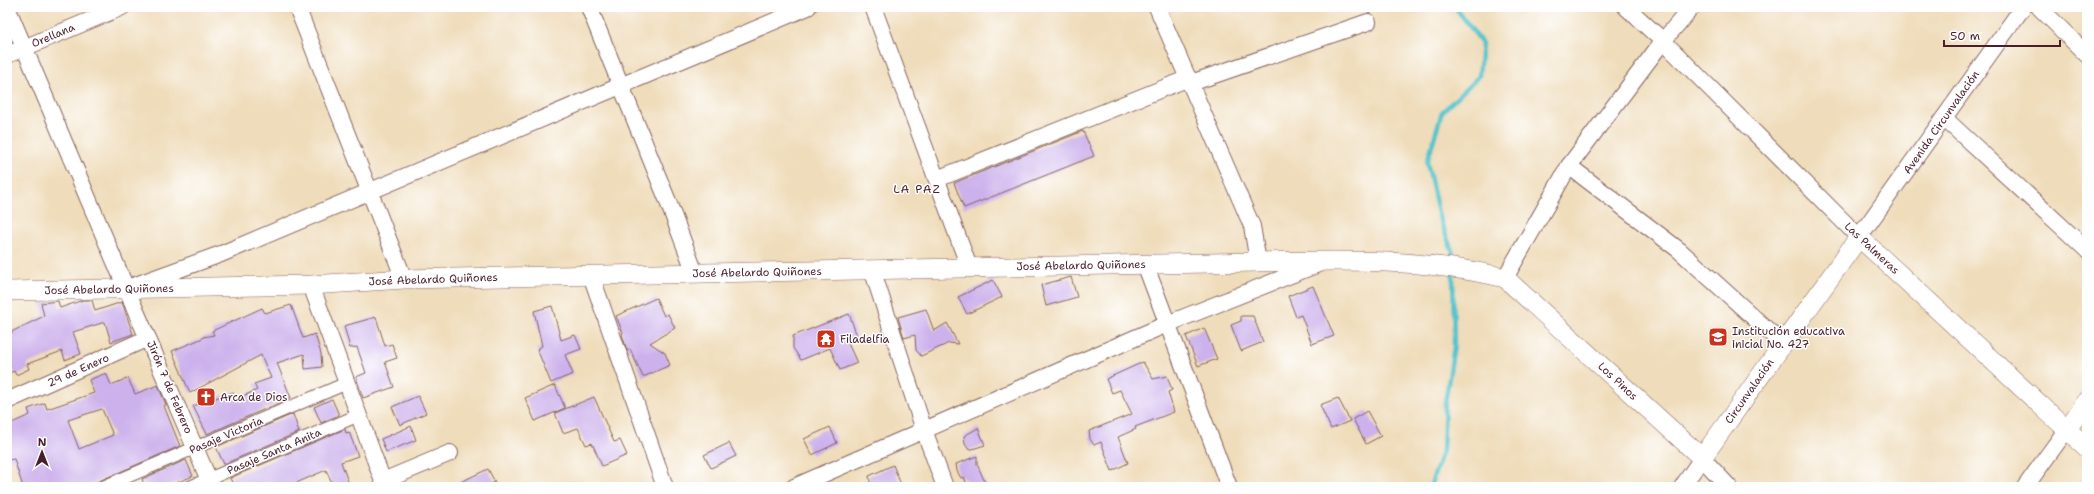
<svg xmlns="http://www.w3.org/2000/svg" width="2094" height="494" font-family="'Shantell Sans',sans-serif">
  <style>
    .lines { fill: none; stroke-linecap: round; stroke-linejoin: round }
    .stream { stroke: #57c4cc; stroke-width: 4.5 }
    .building { fill: #ccb1ec; fill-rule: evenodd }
    .pedestrian-casing { stroke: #84615d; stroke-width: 14 }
    .minor-casing { stroke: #84615d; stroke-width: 18 }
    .tertiary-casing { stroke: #84615d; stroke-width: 20 }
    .pedestrian { stroke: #fff; stroke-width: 12 }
    .minor { stroke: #fff; stroke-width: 16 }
    .tertiary { stroke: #fff; stroke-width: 19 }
    .labels { text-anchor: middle; stroke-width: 3; stroke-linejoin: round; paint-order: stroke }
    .street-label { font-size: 11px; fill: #4a1f2b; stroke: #fff }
    .poi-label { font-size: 11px; fill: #4a1f2b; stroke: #fff; text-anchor: start }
    .neighbourhood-label { font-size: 12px; letter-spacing: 1px; fill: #4a1f2b; stroke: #fff }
  </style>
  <rect width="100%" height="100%" fill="#fff"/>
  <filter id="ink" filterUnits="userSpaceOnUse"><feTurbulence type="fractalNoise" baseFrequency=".025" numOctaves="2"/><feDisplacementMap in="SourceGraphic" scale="8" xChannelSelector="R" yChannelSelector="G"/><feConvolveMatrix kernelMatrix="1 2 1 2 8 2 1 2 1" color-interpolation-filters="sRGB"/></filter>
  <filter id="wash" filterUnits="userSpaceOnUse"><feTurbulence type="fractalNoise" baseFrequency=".012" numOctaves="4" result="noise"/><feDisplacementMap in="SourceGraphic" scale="16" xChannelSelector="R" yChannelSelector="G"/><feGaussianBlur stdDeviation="0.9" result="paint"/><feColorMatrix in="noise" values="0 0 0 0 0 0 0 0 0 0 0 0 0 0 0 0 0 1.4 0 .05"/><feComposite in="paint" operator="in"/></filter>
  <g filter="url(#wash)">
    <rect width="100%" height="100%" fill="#efdcba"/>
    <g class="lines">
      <g class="stream">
        <polyline points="1453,264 1453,253 1439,217 1427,162 1442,112 1479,76 1482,43 1455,7"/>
        <polyline points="1430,487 1443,450 1445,403 1454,346 1453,272"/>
      </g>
    </g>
    <g id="blocks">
      <g class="building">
        <polygon points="1083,131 1094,156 964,208 954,183"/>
        <polygon points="1071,277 1077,297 1046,306 1041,285"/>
        <polygon points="993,280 1002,297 967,314 958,297"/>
        <polygon points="1313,286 1334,336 1312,344 1301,315 1296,317 1288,296"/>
        <polygon points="656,298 664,316 668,314 675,328 650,343 665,353 670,365 643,377 630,349 627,351 622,334 623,333 616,316"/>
        <polygon points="83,300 92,300 95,311 122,302 133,334 111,342 105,322 73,332 81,354 65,360 62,351 27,364 29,369 16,375 14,371 7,374 7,334 44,316 41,303 58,301 60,308"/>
        <polygon points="291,305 303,338 315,334 321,354 322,367 305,369 304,354 277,363 291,398 207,434 193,406 233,392 236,399 257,390 254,384 271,378 261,355 190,393 172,351 203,338 203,337 214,335 212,331 262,308 265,313"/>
        <polygon points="552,306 561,340 575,335 581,349 565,355 573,374 551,383 537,349 542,346 534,311"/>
        <polygon points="926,309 934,331 947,323 958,344 949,343 921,356 916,350 915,335 904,338 898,317"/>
        <polygon points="849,314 857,336 847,341 857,363 840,370 830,348 801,360 793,348 793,336"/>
        <polygon points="1241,316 1253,316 1263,342 1241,351 1231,325 1241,321"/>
        <polygon points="376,317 385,346 392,344 397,358 385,362 394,387 363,398 356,377 366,373 357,347 350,348 344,326"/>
        <polygon points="1204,328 1217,359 1198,366 1186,336"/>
        <polygon points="1143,362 1153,379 1167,376 1172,390 1168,392 1174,412 1135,427 1136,429 1118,437 1128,463 1112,471 1101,442 1094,445 1090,439 1089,431 1132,414 1120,390 1112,393 1106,379"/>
        <path d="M106 373 111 385 128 378 135 394 158 385 166 405 164 406 180 446 85 487H23L14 459 7 460V425L30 415 28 409 45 403 47 409 94 393 89 380ZM102 409 113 435 79 449 68 420Z"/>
        <polygon points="555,385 565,408 535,421 525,398"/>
        <polygon points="418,396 426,413 400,425 392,407"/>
        <polygon points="594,397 614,442 620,440 627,455 602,466 592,443 586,445 578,428 563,433 555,413"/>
        <polygon points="1338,398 1350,421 1331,429 1320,405"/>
        <polygon points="332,399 339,415 321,423 314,407"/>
        <polygon points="1367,411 1381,436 1366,444 1353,419"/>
        <polygon points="293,414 299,432 224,464 216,447"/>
        <polygon points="411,426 416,440 386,452 381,439"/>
        <polygon points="830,427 837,443 812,455 804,439"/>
        <polygon points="978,428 985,445 969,450 965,444 964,436"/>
        <polygon points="345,429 346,433 349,432 358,456 341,462 350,487 334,487 326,470 287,487 234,487 230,478"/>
        <polygon points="729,443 736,456 711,468 704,455"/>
        <polygon points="977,456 977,464 987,487 968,487 964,477 961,478 957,471 956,464"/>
        <polygon points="186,460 193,476 166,487 145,487 142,479"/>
        <polygon points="893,465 902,487 871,487 869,476"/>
        <polygon points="488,469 495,482 485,487 450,487"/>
      </g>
    </g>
  </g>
  <g filter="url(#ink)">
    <use href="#blocks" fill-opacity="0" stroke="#84615d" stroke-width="1"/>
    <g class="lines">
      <g class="pedestrian-casing">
        <g id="pedestrian">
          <polyline points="103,487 347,383"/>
          <polyline points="190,487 359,415"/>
        </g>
      </g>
      <g class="minor-casing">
        <g id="minor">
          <polyline points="7,7 126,288 212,487"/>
          <polyline points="297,7 404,279"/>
          <polyline points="589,7 667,199 695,273"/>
          <polyline points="873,7 969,267"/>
          <polyline points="1157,7 1252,226 1258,262"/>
          <polyline points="1626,7 1663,41 1859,237 2023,7"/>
          <polyline points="2039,7 2087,55"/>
          <polyline points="7,55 122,7"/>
          <polyline points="1191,83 1368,22"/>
          <polyline points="1944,118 2087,250"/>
          <polyline points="1569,166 1679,250 1783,344"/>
          <polyline points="937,179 1189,78"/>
          <polyline points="1145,264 1229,487"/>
          <polyline points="872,269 924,430 945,487"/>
          <polyline points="591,275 665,487"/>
          <polyline points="1505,278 1569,166 1663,41 1692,7"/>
          <polyline points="311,285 385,487"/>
          <polyline points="133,286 221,254 808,7"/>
          <polyline points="7,401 148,338"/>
          <polyline points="383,481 450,453"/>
          <polyline points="794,487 1167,324 1321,263"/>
          <polyline points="1682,487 1702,458 1729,487"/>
          <polyline points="2025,487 2067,429"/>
        </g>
      </g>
      <g class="tertiary-casing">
        <g id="tertiary">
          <path d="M7 291 311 285 404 279 1258 262C1340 260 1424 258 1505 278L1702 458 1859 237 2087 448"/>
          <polyline points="2067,429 2087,401"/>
        </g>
      </g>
      <use href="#pedestrian" class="pedestrian"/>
      <use href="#minor" class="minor"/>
      <use href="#tertiary" class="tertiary"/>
    </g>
  </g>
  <defs>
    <g id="school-square" transform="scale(1)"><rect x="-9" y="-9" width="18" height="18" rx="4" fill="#c8321e" stroke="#fff"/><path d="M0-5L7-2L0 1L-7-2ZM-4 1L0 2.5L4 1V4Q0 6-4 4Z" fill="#fff"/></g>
    <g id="temple-square" transform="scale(1)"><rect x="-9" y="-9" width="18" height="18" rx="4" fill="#c8321e" stroke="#fff"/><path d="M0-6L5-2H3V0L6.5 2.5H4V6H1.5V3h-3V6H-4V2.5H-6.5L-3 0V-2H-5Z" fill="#fff"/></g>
    <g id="church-square" transform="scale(1)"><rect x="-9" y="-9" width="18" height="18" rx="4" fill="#c8321e" stroke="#fff"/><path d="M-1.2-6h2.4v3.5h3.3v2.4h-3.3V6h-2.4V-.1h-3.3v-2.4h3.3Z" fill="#fff"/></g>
  </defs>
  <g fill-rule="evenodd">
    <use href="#school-square" x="1718" y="337"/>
    <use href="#temple-square" x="826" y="339"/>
    <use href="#church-square" x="206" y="397"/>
  </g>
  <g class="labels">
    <g class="street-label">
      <text transform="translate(53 35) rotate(-23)" y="4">Orellana</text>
      <text transform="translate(1941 122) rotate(-55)" y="4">Avenida Circunvalación</text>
      <text transform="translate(1872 248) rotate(43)" y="4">Las Palmeras</text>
      <text transform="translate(1081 265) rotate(-1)" y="4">José Abelardo Quiñones</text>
      <text transform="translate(757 272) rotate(-1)" y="4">José Abelardo Quiñones</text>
      <text transform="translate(433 279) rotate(-2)" y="4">José Abelardo Quiñones</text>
      <text transform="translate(109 289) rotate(-1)" y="4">José Abelardo Quiñones</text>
      <text transform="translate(78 370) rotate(-24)" y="4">29 de Enero</text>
      <text transform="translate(1618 381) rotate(43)" y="4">Los Pinos</text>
      <text transform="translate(170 387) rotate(67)" y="4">Jirón 7 de Febrero</text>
      <text transform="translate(1749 391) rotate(-55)" y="4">Circunvalación</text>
      <text transform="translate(226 435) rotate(-23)" y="4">Pasaje Victoria</text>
      <text transform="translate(274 451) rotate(-23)" y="4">Pasaje Santa Anita</text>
    </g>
    <g class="poi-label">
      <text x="1732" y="335">Institución educativa<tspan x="1732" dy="13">inicial No. 427</tspan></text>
      <text x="840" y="343">Filadelfia</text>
      <text x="220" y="401">Arca de Dios</text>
    </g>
    <g class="neighbourhood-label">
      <text x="917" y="193">LA PAZ</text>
    </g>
  </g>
  <rect width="2094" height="494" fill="none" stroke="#fff" stroke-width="24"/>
  <g transform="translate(42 452)" stroke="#ffffff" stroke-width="3" paint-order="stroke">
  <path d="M0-3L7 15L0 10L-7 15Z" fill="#4a1f2b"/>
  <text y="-6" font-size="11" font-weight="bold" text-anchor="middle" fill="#4a1f2b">N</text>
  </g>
  <path d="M1944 40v6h116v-6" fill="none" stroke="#4a1f2b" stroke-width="2"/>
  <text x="1950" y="40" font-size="12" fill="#4a1f2b" stroke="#ffffff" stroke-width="3" paint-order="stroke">50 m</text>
</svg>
